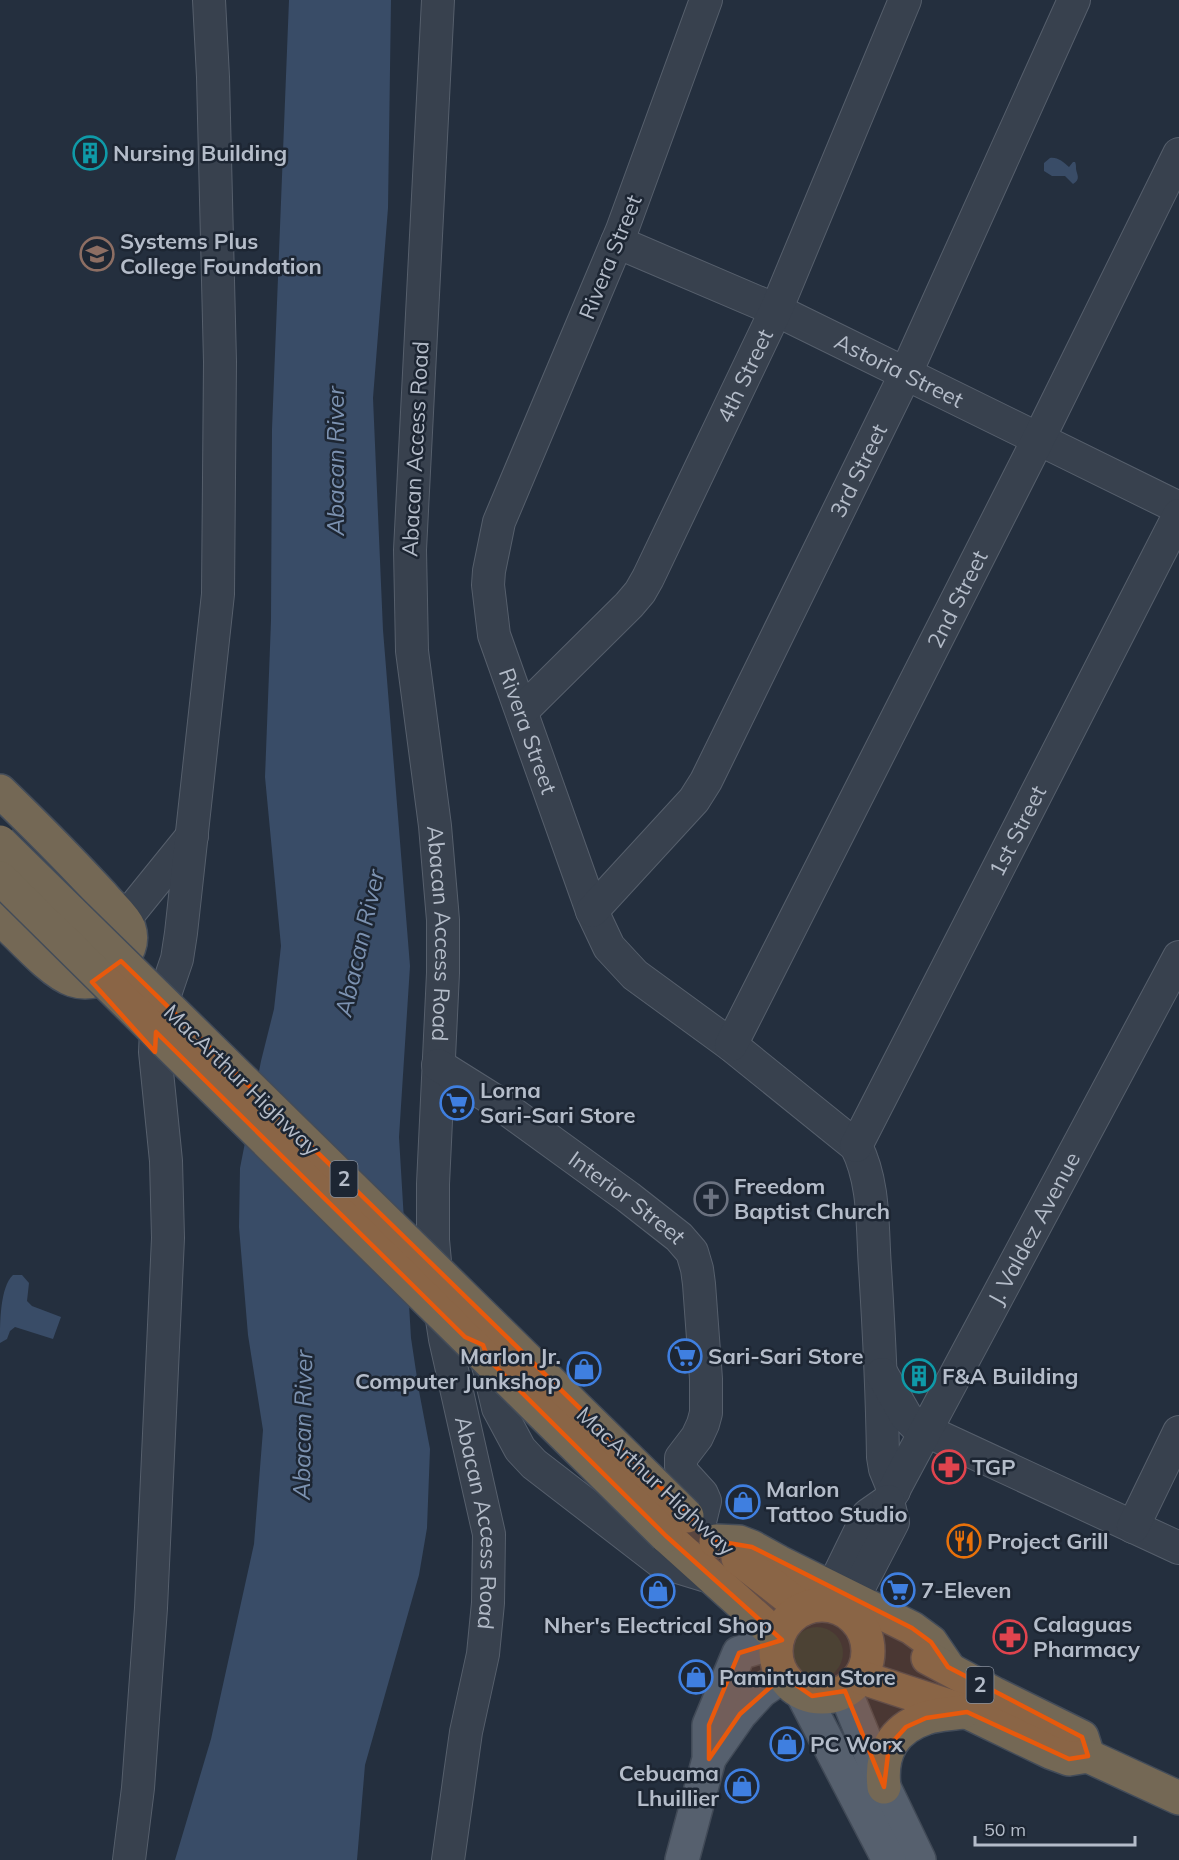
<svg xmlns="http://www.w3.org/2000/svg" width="1179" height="1860" font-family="Mulish,sans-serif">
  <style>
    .green { fill: #263c3f }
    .water { fill: #394c67 }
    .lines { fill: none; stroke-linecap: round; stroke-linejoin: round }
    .minor-casing { stroke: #565f6c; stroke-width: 34 }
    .major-casing { stroke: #414a57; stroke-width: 36 }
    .highway-casing { stroke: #434c59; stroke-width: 36 }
    .minor { stroke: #38414e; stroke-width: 32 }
    .major { stroke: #56606e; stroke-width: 33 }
    .highway { stroke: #746855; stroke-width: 33 }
    .highway-bridge-casing { stroke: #434c59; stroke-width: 36; stroke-linecap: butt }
    .highway-bridge { stroke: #746855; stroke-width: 33 }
    .marked { fill: #e8590c; fill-opacity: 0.2; stroke: #e8590c; stroke-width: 4.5; stroke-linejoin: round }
    .labels { text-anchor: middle; stroke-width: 5; stroke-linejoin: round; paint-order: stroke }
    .shield { fill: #1d2633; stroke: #878f9c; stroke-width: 1.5 }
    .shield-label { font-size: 21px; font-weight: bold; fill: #b4bcc9 }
    .poi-label { font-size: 22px; font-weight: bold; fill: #b4bcc9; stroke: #1d2633; text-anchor: start }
    .street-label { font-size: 22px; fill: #b4bcc9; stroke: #1d2633 }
    .water-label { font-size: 24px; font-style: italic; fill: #7c92b1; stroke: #1d2633 }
  </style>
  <rect width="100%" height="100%" fill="#242f3e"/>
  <circle class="green" cx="817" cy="1653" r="26"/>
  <g class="water">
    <polygon points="289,0 391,0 388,208 373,398 383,630 410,966 399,1137 411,1338 419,1391 430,1449 427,1528 419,1575 365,1765 357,1860 175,1860 211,1739 254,1544 263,1430 248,1335 239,1227 240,1168 261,1061 274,1009 281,946 265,777 271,621 272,429"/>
    <path d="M1050 158C1058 157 1063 162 1069 167L1073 162H1075C1076 164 1076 166 1076 169 1077 175 1081 179 1073 184L1065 176H1052L1044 171V163Z"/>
    <path d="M13 1275H22L29 1283 27 1301 32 1306 61 1317 53 1339 15 1327 10 1331 7 1339 0 1343C0 1323 0 1287 13 1275Z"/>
  </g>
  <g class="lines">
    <g class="minor-casing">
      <g id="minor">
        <path id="s1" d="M438 0 410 550 412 651 435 826 443 920V973L433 1184V1240L438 1294 445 1339 489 1534 488 1603 483 1654 466 1732 448 1860"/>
        <path id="s2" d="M706 0 622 230 499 522 489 571 488 585 494 635 592 911 609 947 635 975 731 1045 856 1146C875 1183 872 1227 875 1268 879 1331 882 1393 883 1457L885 1469 894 1491"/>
        <path id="s3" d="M617 242 776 310 1179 508"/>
        <path id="s4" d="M522 711 629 605 640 592 648 578 776 310 905 0"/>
        <path id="s5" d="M592 911 694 800 706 781 905 375 1074 0"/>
        <polyline points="124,920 192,836"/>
        <path id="s6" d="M731 1045 1047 422 1179 154"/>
        <path id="s7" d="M438 1065 497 1102 628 1197 679 1237 692 1252 697 1269 699 1284 706 1379V1413L703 1424 697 1437 681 1458V1466L682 1472 702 1494 705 1501 699 1526"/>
        <path id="s8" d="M856 1146 1179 515"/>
        <polyline points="484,1348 498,1408 520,1449 534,1464 661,1562 710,1577"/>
        <polyline points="882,1374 906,1416 916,1426 1179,1548"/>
        <polyline points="1133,1527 1179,1432"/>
        <path id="s9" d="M832 1589 868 1515 888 1501 1179 957"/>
        <polyline points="853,1599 893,1522 888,1501"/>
        <polyline points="129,1860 138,1788 151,1608 168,1238 166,1161 155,1052 156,1030 159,1012 177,959 181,933 218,594 220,362 213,77 209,0"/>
      </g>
    </g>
    <g class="major-casing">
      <g id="major">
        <polyline points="845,1691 884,1787 919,1860"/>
        <polyline points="802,1693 889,1860"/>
        <polyline points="710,1757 740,1714 761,1691 783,1676"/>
        <polyline points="682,1860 709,1759 709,1725 739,1653 776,1642"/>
      </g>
    </g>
    <g class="highway-casing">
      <g id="highway">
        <path d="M0 791C35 825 70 860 103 896 111 906 124 916 129 928 134 943 127 954 118 965 106 978 91 986 73 980 51 973 18 934 0 918"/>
        <polyline points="666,1536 778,1637"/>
        <polyline points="716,1541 739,1542 752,1547 779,1562 912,1628 931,1642 948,1667"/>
        <polyline points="738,1558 803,1609"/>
        <circle cx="822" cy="1651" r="46"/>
        <polyline points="928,1658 995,1694 1082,1737 1088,1756"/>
        <polyline points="860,1677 967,1712 1050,1752 1069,1759 1088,1756 1179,1798"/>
        <path d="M884 1787C880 1753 893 1729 926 1718 937 1714 951 1714 963 1712"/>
      </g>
    </g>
    <use href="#minor" class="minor"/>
    <use href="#major" class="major"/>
    <use href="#highway" class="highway"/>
    <g class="highway-bridge-casing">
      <g id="highway-bridge">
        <polyline points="0,842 687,1516"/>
        <polyline points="0,878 666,1536"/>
      </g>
    </g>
    <use href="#highway-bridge" class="highway-bridge"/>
  </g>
  <path class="marked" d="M121 961 716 1541 752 1547 912 1628 931 1642 948 1667 1082 1737 1088 1756 1069 1759 967 1712 926 1718 906 1727 889 1746 884 1787 845 1691 812 1696 783 1676 740 1714 709 1759V1725L739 1653 782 1640 666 1536 488 1359 483 1345 465 1337 156 1032 155 1052 92 982Z"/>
  <defs>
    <g id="building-ring" transform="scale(1.725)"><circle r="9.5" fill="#1d2633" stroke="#0f9aa8" stroke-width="1.5"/><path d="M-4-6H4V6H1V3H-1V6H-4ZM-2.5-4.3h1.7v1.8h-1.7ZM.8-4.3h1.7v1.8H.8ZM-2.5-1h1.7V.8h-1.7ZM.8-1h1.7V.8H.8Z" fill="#0f9aa8"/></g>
    <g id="university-ring" transform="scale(1.725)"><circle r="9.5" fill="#1d2633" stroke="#8d6e63" stroke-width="1.5"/><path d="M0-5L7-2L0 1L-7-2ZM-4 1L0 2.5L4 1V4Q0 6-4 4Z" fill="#8d6e63"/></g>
    <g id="supermarket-ring" transform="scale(1.725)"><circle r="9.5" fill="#1d2633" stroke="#3f7fe0" stroke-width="1.5"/><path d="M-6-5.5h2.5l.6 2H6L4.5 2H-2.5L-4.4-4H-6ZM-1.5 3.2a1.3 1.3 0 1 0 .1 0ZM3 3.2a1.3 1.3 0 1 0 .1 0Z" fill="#3f7fe0"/></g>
    <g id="church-ring" transform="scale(1.725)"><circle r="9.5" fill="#1d2633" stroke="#6b7280" stroke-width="1.5"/><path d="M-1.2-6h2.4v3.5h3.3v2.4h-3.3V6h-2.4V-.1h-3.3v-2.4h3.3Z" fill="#6b7280"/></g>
    <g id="shop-ring" transform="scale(1.725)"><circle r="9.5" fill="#1d2633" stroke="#3f7fe0" stroke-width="1.5"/><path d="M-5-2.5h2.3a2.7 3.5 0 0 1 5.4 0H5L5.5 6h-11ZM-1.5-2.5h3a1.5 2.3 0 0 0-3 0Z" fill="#3f7fe0"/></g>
    <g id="pharmacy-ring" transform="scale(1.725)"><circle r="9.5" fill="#1d2633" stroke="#e0444e" stroke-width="1.5"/><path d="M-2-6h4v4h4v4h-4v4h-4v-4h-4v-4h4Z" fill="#e0444e"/></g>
    <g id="restaurant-ring" transform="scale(1.725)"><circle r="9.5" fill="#1d2633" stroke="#e8710a" stroke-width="1.5"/><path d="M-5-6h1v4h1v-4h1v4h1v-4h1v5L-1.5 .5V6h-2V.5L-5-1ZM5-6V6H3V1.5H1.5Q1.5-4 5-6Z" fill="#e8710a"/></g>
  </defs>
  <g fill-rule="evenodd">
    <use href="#building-ring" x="90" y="153"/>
    <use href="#university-ring" x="97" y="254"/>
    <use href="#supermarket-ring" x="457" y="1103"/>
    <use href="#church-ring" x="711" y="1199"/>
    <use href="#supermarket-ring" x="685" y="1356"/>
    <use href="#shop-ring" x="584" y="1369"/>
    <use href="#building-ring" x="919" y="1376"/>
    <use href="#pharmacy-ring" x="949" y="1467"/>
    <use href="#shop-ring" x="743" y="1502"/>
    <use href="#restaurant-ring" x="964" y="1541"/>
    <use href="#supermarket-ring" x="898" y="1590"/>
    <use href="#shop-ring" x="658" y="1591"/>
    <use href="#pharmacy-ring" x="1010" y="1637"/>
    <use href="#shop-ring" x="696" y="1677"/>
    <use href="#shop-ring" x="787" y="1744"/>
    <use href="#shop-ring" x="742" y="1786"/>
  </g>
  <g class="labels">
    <g class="shield">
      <rect x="330.5" y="1161" width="27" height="36" rx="4.5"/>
      <rect x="966.5" y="1667" width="27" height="36" rx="4.5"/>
    </g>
    <g class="shield-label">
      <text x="344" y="1186">2</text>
      <text x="980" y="1692">2</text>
    </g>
    <g class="poi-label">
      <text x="113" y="161">Nursing Building</text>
      <text x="120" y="249">Systems Plus<tspan x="120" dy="25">College Foundation</tspan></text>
      <text x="480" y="1098">Lorna<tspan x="480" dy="25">Sari-Sari Store</tspan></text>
      <text x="734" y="1194">Freedom<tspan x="734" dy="25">Baptist Church</tspan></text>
      <text x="561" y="1364" text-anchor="end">Marlon Jr.<tspan x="561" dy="25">Computer Junkshop</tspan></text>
      <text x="708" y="1364">Sari-Sari Store</text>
      <text x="942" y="1384">F&amp;A Building</text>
      <text x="972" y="1475">TGP</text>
      <text x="766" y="1497">Marlon<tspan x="766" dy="25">Tattoo Studio</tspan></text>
      <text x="987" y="1549">Project Grill</text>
      <text x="921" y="1598">7-Eleven</text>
      <text x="1033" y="1632">Calaguas<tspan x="1033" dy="25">Pharmacy</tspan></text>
      <text x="658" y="1633" text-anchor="middle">Nher's Electrical Shop</text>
      <text x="719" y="1685">Pamintuan Store</text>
      <text x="810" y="1752">PC Worx</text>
      <text x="719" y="1781" text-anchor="end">Cebuama<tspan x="719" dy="25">Lhuillier</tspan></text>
    </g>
    <g class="street-label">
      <text transform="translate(610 257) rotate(-68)" y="8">Rivera Street</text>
      <text dy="8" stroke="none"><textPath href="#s3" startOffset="310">Astoria Street</textPath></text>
      <text dy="8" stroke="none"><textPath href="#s4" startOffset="408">4th Street</textPath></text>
      <text transform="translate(415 449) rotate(-87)" y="8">Abacan Access Road</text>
      <text dy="8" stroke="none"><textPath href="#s5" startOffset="519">3rd Street</textPath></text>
      <text dy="8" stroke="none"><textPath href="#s6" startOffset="500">2nd Street</textPath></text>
      <text dy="8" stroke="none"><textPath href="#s2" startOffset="778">Rivera Street</textPath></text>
      <text dy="8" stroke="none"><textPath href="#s8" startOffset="354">1st Street</textPath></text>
      <text dy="8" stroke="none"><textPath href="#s1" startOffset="936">Abacan Access Road</textPath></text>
      <text transform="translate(242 1080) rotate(44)" y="8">MacArthur Highway</text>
      <text dy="8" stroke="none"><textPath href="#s7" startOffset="231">Interior Street</textPath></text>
      <text dy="8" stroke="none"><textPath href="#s9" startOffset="416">J. Valdez Avenue</textPath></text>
      <text transform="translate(656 1481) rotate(43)" y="8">MacArthur Highway</text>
      <text dy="8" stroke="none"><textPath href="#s1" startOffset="1530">Abacan Access Road</textPath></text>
    </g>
    <g class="water-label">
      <text transform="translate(336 461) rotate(-90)" y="8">Abacan River</text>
      <text transform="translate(360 943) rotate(-77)" y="8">Abacan River</text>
      <text transform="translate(303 1425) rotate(-89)" y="8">Abacan River</text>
    </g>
  </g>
  <path d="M975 1836v9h160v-9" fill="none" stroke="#b4bcc9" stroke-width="3"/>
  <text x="984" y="1836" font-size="18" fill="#b4bcc9" stroke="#1d2633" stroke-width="4.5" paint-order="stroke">50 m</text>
</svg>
